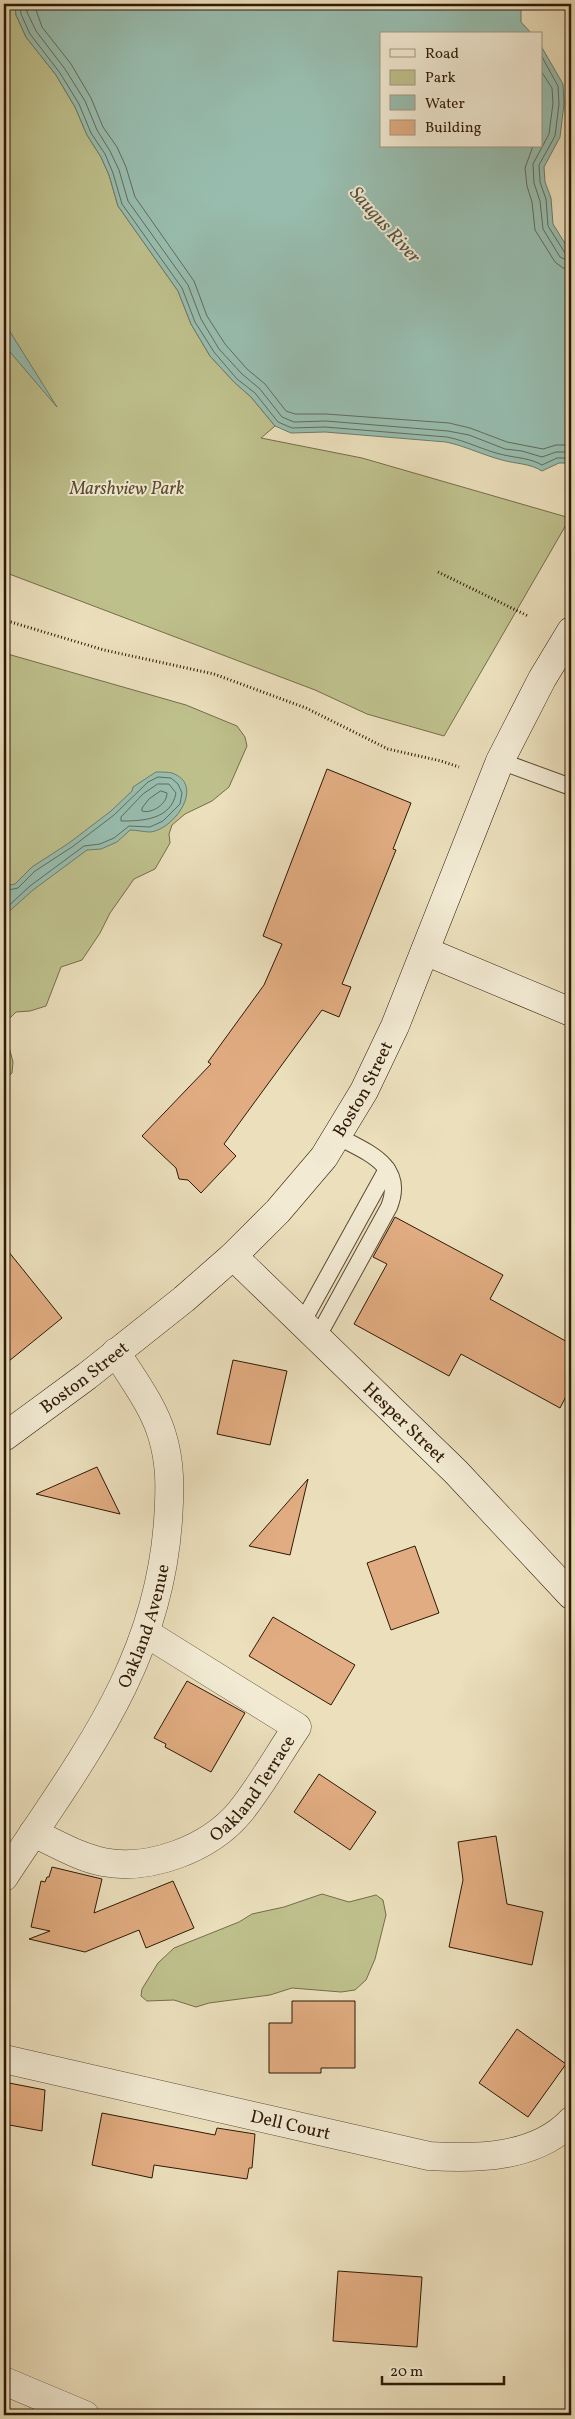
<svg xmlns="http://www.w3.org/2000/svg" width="575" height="2419" font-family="Vollkorn,serif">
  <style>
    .green { fill: #bec08c; stroke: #766c49 }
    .water { fill: #98bdaf; stroke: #6e7b6b }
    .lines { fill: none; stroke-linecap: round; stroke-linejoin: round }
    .shore { stroke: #636b5a; stroke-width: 1 }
    .building { fill: #e1ac81; stroke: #2e1906 }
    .lane-casing { stroke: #5d4a34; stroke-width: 18 }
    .street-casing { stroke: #5d4a34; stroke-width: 29 }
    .secondary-casing { stroke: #2e1906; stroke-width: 29 }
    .path { stroke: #2e1906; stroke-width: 3; stroke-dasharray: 1 2.5; stroke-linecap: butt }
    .lane { stroke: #f2ead3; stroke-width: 16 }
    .street { stroke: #f2ead3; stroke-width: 28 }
    .secondary { stroke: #f2ead3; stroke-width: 28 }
    .labels { text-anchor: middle; stroke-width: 4; stroke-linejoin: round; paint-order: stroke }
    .park-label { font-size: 18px; font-style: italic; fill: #594b2e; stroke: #f2ead3 }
    .street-label { font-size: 18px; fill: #2e1906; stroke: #f2ead3 }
    .water-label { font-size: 19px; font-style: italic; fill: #535241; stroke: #f2ead3 }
  </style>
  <rect width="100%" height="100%" fill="#ebdfbc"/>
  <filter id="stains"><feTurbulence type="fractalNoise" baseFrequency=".004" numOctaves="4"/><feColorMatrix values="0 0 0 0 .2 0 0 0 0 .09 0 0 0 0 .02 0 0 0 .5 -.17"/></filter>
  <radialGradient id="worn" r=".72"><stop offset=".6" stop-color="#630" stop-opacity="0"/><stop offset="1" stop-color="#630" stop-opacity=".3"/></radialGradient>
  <g class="green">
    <polygon points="4,4 15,4 16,15 26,37 56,75 75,107 87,135 101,157 109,175 118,206 178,291 191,324 210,356 234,382 251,397 275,426 261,438 362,458 570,518 444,736 367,714 315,690 4,572"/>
    <polygon points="4,653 186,705 237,726 245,737 247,746 229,787 212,801 185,814 172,825 169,834 170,843 155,869 134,879 110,913 100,933 82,960 61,967 46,1006 30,1011 16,1012 4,1024"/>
    <polygon points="4,1028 13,1062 12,1073 4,1080"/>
    <polygon points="322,1894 349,1902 376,1895 383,1900 386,1915 375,1959 366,1980 355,1990 341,1992 292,1988 270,1995 209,2003 196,2007 174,2000 147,2001 141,1996 142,1989 158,1963 174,1948 239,1922 252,1914 284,1907"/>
  </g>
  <g class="water">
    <path d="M15 4H521V22L532 34H381V146H541V46L563 84 564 104 560 137 544 167 545 182 551 198 553 224 571 253V463H559L542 471C529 463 516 464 502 460 483 455 465 446 446 442L325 432 291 433 275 426 251 397 234 382 210 356 191 324 178 291 118 206 109 175 101 157 87 135 75 107 56 75 26 37 16 15Z"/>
    <polygon points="4,322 57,407 4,345"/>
    <path d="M156 772C161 772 168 772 172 773 206 785 174 830 150 832 144 832 137 830 130 830L117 842 101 849 87 850 33 890 4 916V886L15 884 32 867 69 843 111 811 132 791 133 787Z"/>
  </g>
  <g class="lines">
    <g class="shore">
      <path d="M20 4 21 14 30 34 60 73 79 104 91 133 105 154 113 173 122 204 182 288 195 322 214 352 237 379 255 393 278 422 292 428 325 427 447 437C467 441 485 451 504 455 517 458 530 458 542 465L557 458H571"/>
      <polyline points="26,4 27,12 36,31 65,69 85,101 97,130 110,151 119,170 128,201 188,285 201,319 219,349 242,374 260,389 282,417 294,422 326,421 448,431 469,435 505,449 522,451 542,457 556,452 571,452"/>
      <polyline points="34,4 42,27 71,64 91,98 103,127 117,147 126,167 135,197 194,281 207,316 225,344 247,369 265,384 286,411 295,414 326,414 449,423 470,428 507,442 543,449 556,445 571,445"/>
      <polyline points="541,55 558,86 559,104 555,136 539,165 540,182 546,199 548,226 565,253 571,255"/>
      <polyline points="541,71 552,88 553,103 549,134 533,164 534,183 540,201 543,229 560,257 571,262"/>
      <polyline points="533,146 525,168 527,186 532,202 535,230 555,262 563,268 571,269"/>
      <path d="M158 784H169L176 793C171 820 142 821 121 821V817L143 794Z"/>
      <path d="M161 791 167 793C167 804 152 814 142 811V808L149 799Z"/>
      <polyline points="4,891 18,888 35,871 72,847 114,815 148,782 158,777 171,778 178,784 182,793 180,804 163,821 150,827 129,826 114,838 100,844 84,846 30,886 4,910"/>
    </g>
  </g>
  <g class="building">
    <polygon points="327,769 411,803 393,849 396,850 342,984 351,987 339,1017 322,1010 224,1144 236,1156 201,1193 188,1180 179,1179 176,1168 142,1136 211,1064 208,1062 264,985 282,944 263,936"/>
    <polygon points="395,1217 503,1275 490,1299 571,1344 571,1387 560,1408 461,1354 449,1376 354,1324 387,1264 373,1257"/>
    <polygon points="4,1246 62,1318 4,1365"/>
    <polygon points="233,1360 287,1371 270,1445 217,1434"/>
    <polygon points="97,1467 120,1514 36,1494"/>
    <polygon points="308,1479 290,1555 249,1546"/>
    <polygon points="415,1546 439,1613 391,1630 367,1563"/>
    <polygon points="273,1617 355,1665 331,1705 249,1656"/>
    <polygon points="187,1681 245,1713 211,1772 165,1747 166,1744 154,1738"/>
    <polygon points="319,1774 376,1812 350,1850 294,1812"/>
    <polygon points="496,1836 507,1904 543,1912 532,1965 449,1947 463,1880 458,1842"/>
    <polygon points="52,1867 102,1879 94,1913 173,1881 194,1928 146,1948 139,1930 85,1952 29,1939 50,1931 31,1927 41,1881 45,1882 47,1877 49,1877"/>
    <polygon points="292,2001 355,2001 355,2068 321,2068 321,2073 269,2073 269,2023 292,2023"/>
    <polygon points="517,2029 566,2064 528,2117 479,2083"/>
    <polygon points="4,2082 45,2090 42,2131 4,2124"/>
    <polygon points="102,2113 215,2135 217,2128 255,2134 252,2168 249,2168 247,2179 154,2165 152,2178 92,2165"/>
    <polygon points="338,2271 422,2277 417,2347 333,2341"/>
  </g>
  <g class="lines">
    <g class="lane-casing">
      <g id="lane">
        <polyline points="500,761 571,787"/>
        <polyline points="302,1323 387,1169"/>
        <path d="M317 1338 389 1207C406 1165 366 1152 337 1136"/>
      </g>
    </g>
    <g class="street-casing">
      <g id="street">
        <path id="s1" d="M33 1833C56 1843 78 1857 103 1862 150 1871 209 1849 240 1812 261 1786 278 1755 297 1727L146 1633"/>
        <path id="s2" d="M4 1877C80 1761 158 1666 168 1521 170 1491 171 1464 162 1435 153 1405 132 1378 116 1352"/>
        <path id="s3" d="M4 2059 429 2156C477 2159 536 2158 571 2121"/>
        <polyline points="4,2381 85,2415"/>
      </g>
    </g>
    <g class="secondary-casing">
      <g id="secondary">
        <polyline points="425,951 571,1012"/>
        <path id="s4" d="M233 1256 456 1472 571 1595"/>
        <path id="s5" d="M4 1437 87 1376 184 1299 233 1256 278 1211 324 1157 364 1091 395 1026 500 761 542 679 571 631"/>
      </g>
    </g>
    <g class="path">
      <polyline points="438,572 528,616"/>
      <polyline points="4,620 104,650 214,674 306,708 388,749 441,761 459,767"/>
    </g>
    <use href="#lane" class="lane"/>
    <use href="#street" class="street"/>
    <use href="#secondary" class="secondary"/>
  </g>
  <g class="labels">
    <g class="park-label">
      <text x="127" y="494">Marshview Park</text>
    </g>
    <g class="street-label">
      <text dy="6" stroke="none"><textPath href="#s5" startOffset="505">Boston Street</textPath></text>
      <text dy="6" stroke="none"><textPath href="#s5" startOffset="100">Boston Street</textPath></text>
      <text dy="6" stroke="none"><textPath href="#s4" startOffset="239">Hesper Street</textPath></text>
      <text dy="6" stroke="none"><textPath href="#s2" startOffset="289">Oakland Avenue</textPath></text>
      <text dy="6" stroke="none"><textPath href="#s1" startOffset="254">Oakland Terrace</textPath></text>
      <text dy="6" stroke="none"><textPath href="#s3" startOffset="294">Dell Court</textPath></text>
    </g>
    <g class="water-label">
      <text transform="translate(386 224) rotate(48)" y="7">Saugus River</text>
    </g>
  </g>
  <rect width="575" height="2419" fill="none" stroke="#ebdfbc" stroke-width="20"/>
  <rect x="5" y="5" width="565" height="2409" fill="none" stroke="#2e1906" stroke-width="2.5"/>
  <rect x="10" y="10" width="555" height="2399" fill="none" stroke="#2e1906"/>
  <rect x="380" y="32" width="162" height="115" fill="#f2ead3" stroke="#a49681"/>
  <rect x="390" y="49" width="25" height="8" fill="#f2ead3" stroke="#a49681"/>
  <text x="425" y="58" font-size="15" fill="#2e1906">Road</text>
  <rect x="390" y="70" width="25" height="15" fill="#bec08c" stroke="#a49681"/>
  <text x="425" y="82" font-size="15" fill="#2e1906">Park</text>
  <rect x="390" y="95" width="25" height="15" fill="#98bdaf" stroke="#a49681"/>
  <text x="425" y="108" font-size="15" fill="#2e1906">Water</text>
  <rect x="390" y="120" width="25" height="15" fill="#e1ac81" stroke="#a49681"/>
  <text x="425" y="132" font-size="15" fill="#2e1906">Building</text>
  <path d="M382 2376v8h122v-8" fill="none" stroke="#2e1906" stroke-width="2.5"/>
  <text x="390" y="2376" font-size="15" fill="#2e1906" stroke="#f2ead3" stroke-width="4" paint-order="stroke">20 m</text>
  <rect width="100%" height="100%" filter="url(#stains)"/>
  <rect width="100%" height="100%" fill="url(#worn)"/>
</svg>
